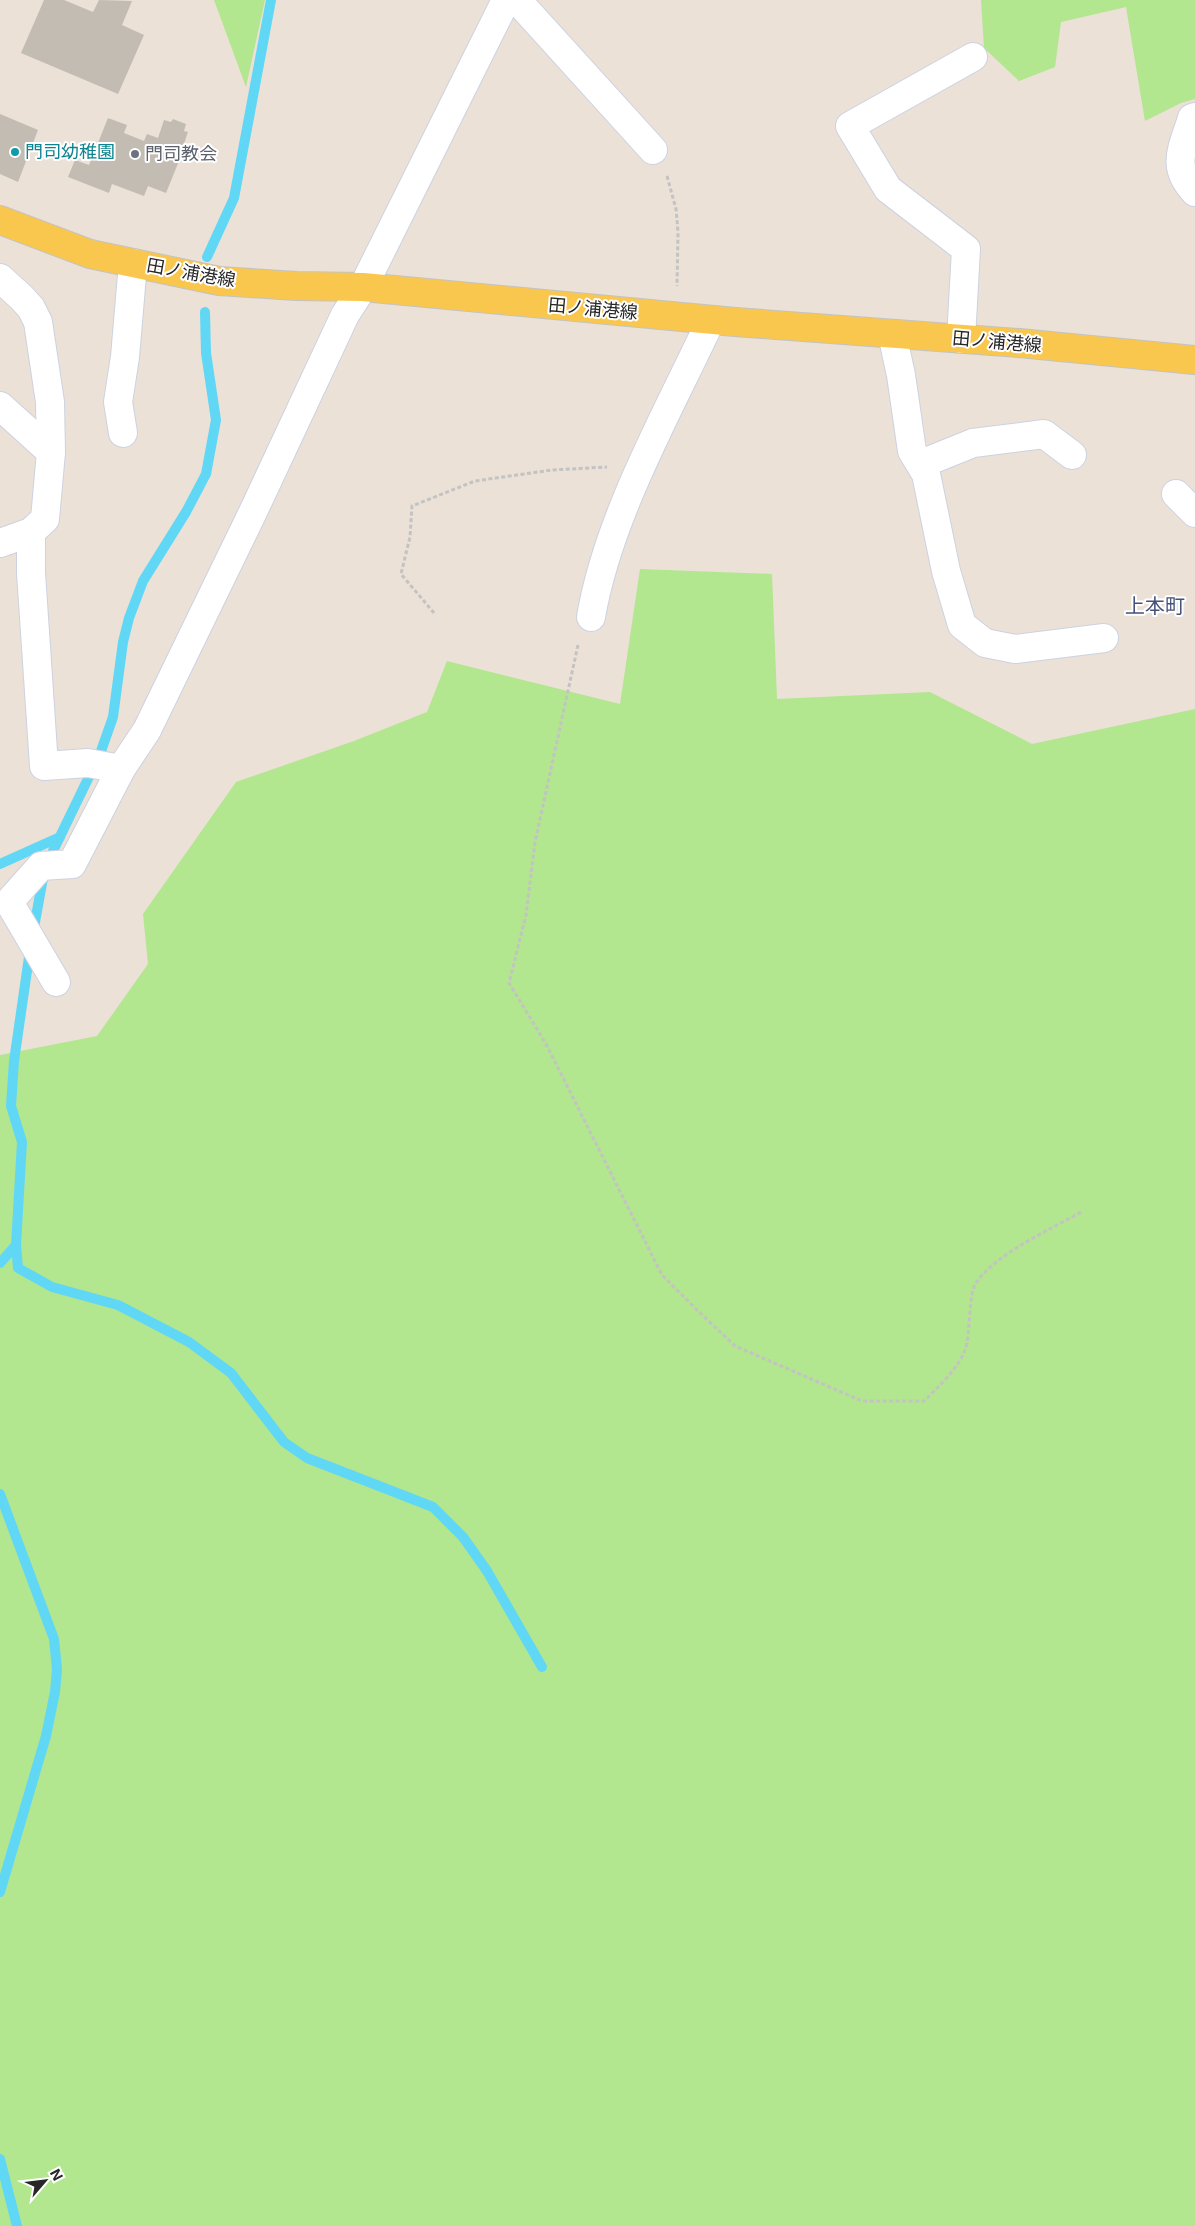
<svg xmlns="http://www.w3.org/2000/svg" width="1195" height="2226" font-family="Inter,'Noto Sans JP',sans-serif">
  <style>
    .green { fill: #b2e68f }
    .lines { fill: none; stroke-linecap: round; stroke-linejoin: round }
    .stream { stroke: #61d7f6; stroke-width: 10 }
    .building { fill: #c2bcb3 }
    .minor-casing { stroke: #ccd2e2; stroke-width: 30 }
    .major-casing { stroke: #c3c3c3; stroke-width: 30 }
    .path { stroke: #c3c3c3; stroke-width: 3; stroke-dasharray: 4 2.5; stroke-linecap: butt }
    .minor { stroke: #fff; stroke-width: 28 }
    .major { stroke: #fac74e; stroke-width: 28 }
    .culture-dot { fill: #0f9aa8; stroke: #fff; stroke-width: 2 }
    .worship-dot { fill: #6b7280; stroke: #fff; stroke-width: 2 }
    .labels { text-anchor: middle; stroke-width: 4; stroke-linejoin: round; paint-order: stroke }
    .culture-label { font-size: 18px; fill: #0d838f; stroke: #fff; text-anchor: start }
    .worship-label { font-size: 18px; fill: #5b616d; stroke: #fff; text-anchor: start }
    .street-label { font-size: 18px; fill: #272727; stroke: #fff }
    .quarter-label { font-size: 20px; fill: #45527a; stroke: #fff }
  </style>
  <rect width="100%" height="100%" fill="#ebe1d7"/>
  <g class="green">
    <polygon points="214,0 265,0 246,87"/>
    <polygon points="981,0 1195,0 1195,99 1181,103 1145,121 1126,7 1061,22 1055,67 1019,81 984,48"/>
    <polygon points="640,569 772,574 777,699 930,692 1032,744 1195,709 1195,2226 0,2226 0,1055 97,1036 148,964 143,914 236,782 354,741 427,712 447,661 620,704"/>
  </g>
  <g class="lines">
    <g class="stream">
      <polyline points="207,257 234,198 271,0"/>
      <polyline points="0,864 60,837"/>
      <polyline points="33,933 43,878 53,851 100,754 113,717 123,642 129,618 143,581 186,512 206,474 216,420 206,353 205,312"/>
      <polyline points="30,950 14,1061 11,1106 22,1142 16,1245 18,1268 52,1287 118,1305 189,1342 231,1373 284,1442 307,1458 433,1507 463,1537 487,1571 542,1667"/>
      <polyline points="0,1263 16,1245"/>
      <polyline points="0,1494 54,1639 57,1669 55,1692 46,1736 0,1892"/>
      <polyline points="0,2159 17,2226"/>
    </g>
  </g>
  <g class="building">
    <polygon points="44,0 64,0 93,12 99,0 132,1 122,25 144,35 118,94 21,53"/>
    <polygon points="0,114 38,130 18,182 0,174"/>
    <polygon points="108,118 127,125 124,133 144,141 147,134 158,138 164,120 171,122 173,119 186,124 184,131 188,132 182,149 179,148 175,159 179,161 166,193 148,186 144,196 112,184 109,193 68,177 75,160 89,165"/>
  </g>
  <g class="lines">
    <g class="minor-casing">
      <g id="minor">
        <polyline points="517,0 653,150"/>
        <path d="M1195 117 1192 118C1183 148 1170 166 1195 192"/>
        <polyline points="0,278 21,297 31,308 38,322 50,402 51,452 45,519 31,532 31,573 44,766 88,763 121,769 147,730 252,514 345,315 363,287 506,0"/>
        <polyline points="892,334 901,375 912,451 926,474 946,571 962,625 985,643 1015,649 1104,638"/>
        <polyline points="961,339 966,249 888,189 850,126 973,57"/>
        <polyline points="0,406 51,452"/>
        <polyline points="123,433 118,402 125,357 133,263"/>
        <polyline points="921,464 973,443 1044,434 1072,455"/>
        <polyline points="1176,494 1195,513"/>
        <polyline points="0,543 31,532"/>
        <path d="M591 617C608 517 668 412 711 320"/>
        <polyline points="56,982 9,902 41,866 72,864 121,769"/>
      </g>
    </g>
    <g class="major-casing">
      <polyline id="major" points="0,220 90,254 219,281 296,286 363,287 735,322 1019,343 1195,360"/>
    </g>
    <g class="path">
      <polyline points="667,176 676,209 678,232 677,286"/>
      <polyline points="434,613 401,574 410,537 412,506 475,481 552,470 607,467"/>
      <path d="M578 645 535 842 526 915 509 983 546 1044 662 1275 698 1311 735 1346 862 1401H924C938 1387 958 1369 965 1350 971 1335 968 1294 976 1283 995 1254 1053 1228 1083 1211"/>
    </g>
    <use href="#minor" class="minor"/>
    <use href="#major" class="major"/>
  </g>
  <circle class="culture-dot" cx="15" cy="152" r="5"/>
  <circle class="worship-dot" cx="135" cy="154" r="5"/>
  <g class="labels">
    <g class="culture-label">
      <text x="25" y="158">門司幼稚園</text>
    </g>
    <g class="worship-label">
      <text x="145" y="160">門司教会</text>
    </g>
    <g class="street-label">
      <text transform="translate(191 273) rotate(10)" y="6">田ノ浦港線</text>
      <text transform="translate(593 309) rotate(5)" y="6">田ノ浦港線</text>
      <text transform="translate(997 342) rotate(5)" y="6">田ノ浦港線</text>
    </g>
    <g class="quarter-label">
      <text x="1155" y="613">上本町</text>
    </g>
  </g>
  <g transform="translate(45 2181) rotate(62)" stroke="#ffffff" stroke-width="4" paint-order="stroke">
  <path d="M0-4L9 19L0 12L-9 19Z" fill="#272727"/>
  <text y="-8" font-size="14" font-weight="bold" text-anchor="middle" fill="#272727">N</text>
  </g>
</svg>
